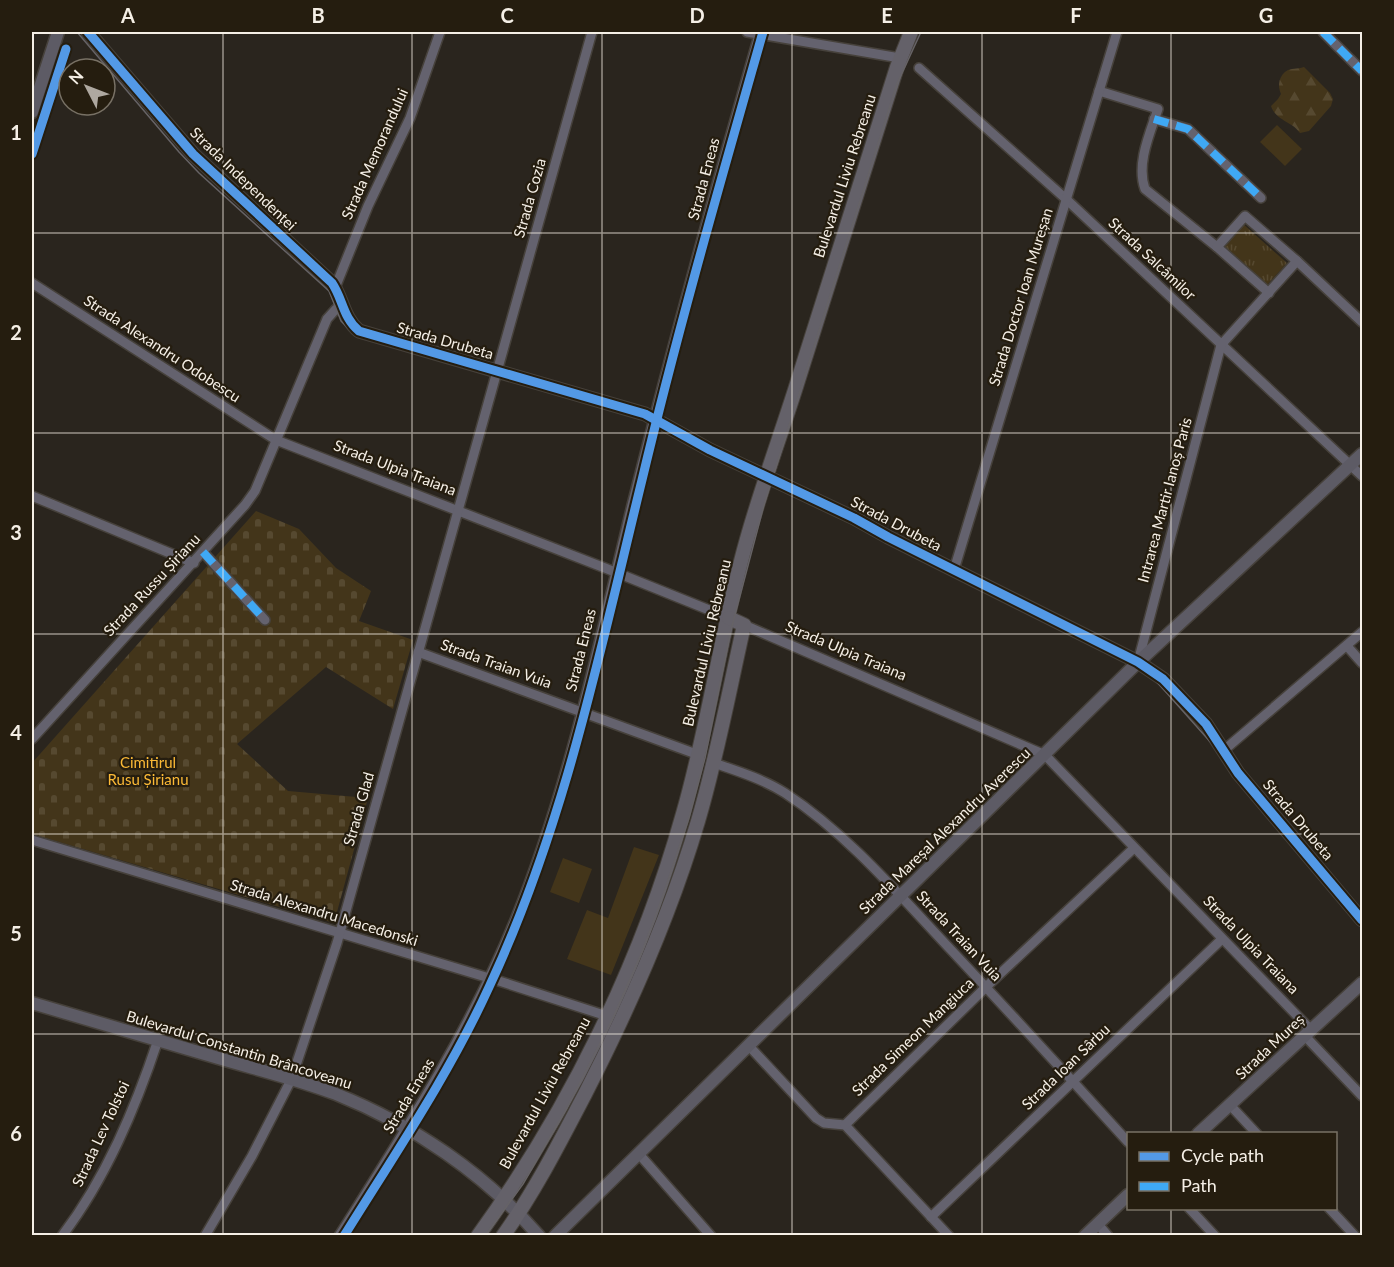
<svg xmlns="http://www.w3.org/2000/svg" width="1394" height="1267" font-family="Lato,sans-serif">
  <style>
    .green { fill: #43351a }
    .forest { fill: url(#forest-firs) }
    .cemetery { fill: url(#cemetery-stones) }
    .park { fill: url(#park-tufts) }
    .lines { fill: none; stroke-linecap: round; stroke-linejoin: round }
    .street-casing { stroke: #46413b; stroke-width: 12 }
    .secondary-casing { stroke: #46413b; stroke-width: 15 }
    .primary-casing { stroke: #46413b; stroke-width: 16 }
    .street { stroke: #64626e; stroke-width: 9 }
    .secondary { stroke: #5d5b65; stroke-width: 12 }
    .primary { stroke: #646169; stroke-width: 14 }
    .tram { stroke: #666366; stroke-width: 1.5 }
    .quiet { stroke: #3fa9f5; stroke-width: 8; stroke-dasharray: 15 8; stroke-linecap: butt }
    .cycleway-casing { stroke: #251d0f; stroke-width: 13 }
    .cycleway { stroke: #5399e6; stroke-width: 9 }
    .grid { fill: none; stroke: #f5efe6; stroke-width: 1.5; stroke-opacity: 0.55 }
    .labels { text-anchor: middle; stroke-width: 4.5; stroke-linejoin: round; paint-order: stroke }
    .street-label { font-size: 15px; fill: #f5efe6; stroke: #251d0f }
    .park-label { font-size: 15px; fill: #fcba36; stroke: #251d0f }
    .neatline { fill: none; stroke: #f5efe6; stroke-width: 2 }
    .grid-label { font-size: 20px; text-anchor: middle; font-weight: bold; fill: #f5efe6 }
  </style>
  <defs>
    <pattern id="forest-firs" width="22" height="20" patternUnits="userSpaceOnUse" patternTransform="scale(1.5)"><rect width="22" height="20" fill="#43351a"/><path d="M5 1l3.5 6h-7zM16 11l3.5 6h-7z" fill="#564930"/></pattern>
    <pattern id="cemetery-stones" width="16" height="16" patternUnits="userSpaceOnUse" patternTransform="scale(1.5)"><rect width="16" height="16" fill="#43351a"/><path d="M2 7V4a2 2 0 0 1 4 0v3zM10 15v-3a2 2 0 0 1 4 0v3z" fill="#564930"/></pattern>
    <pattern id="park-tufts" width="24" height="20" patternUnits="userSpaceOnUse" patternTransform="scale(1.5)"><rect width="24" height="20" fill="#43351a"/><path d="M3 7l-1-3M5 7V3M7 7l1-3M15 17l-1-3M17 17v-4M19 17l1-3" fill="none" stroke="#564930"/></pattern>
  </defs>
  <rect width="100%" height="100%" fill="#2a251e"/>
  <g class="green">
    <polygon points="1277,125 1302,149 1285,166 1260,142"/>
    <polygon points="634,847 659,855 611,975 567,959 587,910 608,918"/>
    <polygon points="563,858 592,869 579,903 550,892"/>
  </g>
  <path class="forest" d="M1304 67 1330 93 1333 99 1331 106 1309 131 1300 133C1292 121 1276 121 1271 106L1278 99 1281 94C1277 85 1279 75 1288 70 1293 68 1300 69 1304 67Z"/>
  <polygon class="cemetery" points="256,511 299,529 336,568 371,591 359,621 413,640 393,709 326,667 237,744 288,791 368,798 334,923 32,834 32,763"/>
  <polygon class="park" points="1242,223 1287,263 1267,285 1222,245"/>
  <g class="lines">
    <g class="street-casing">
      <g id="street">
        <polyline points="747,32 900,58"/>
        <polyline points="1323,32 1362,71"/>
        <polyline points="919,68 1066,199 1362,476"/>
        <path d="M1099 91 1158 109C1150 133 1136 164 1145 189L1217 247 1269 293"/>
        <polyline points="1154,119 1188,129 1261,198"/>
        <polyline points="1297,261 1362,322"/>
        <polyline points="32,283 276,440 605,568 729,618"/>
        <polyline points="335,288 368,206 410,118 440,32"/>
        <polyline points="32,496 194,563"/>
        <polyline points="203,552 265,620"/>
        <polyline points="954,570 1117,32"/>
        <polyline points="744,625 1045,755 1311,1030"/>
        <polyline points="1347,646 1362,663"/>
        <polyline points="418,652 699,755"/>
        <polyline points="1138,662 1221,345 1297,261 1245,216 1217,247"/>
        <polyline points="32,739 245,505 255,491 327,319 336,309 343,307"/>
        <polyline points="1223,751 1362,632"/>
        <path d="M714 763C737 771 763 779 785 793 849 835 900 896 953 952 1012 1015 1070 1078 1128 1142"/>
        <polyline points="32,840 499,981 607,1016"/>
        <polyline points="1305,1036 1362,1096"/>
        <polyline points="749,1046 816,1118 824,1123 845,1125 949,1236"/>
        <polyline points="1230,1105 1257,1134"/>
        <polyline points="845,1125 986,987 1134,848"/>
        <polyline points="639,1154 711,1236"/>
        <polyline points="1189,1208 1215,1236"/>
        <polyline points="1329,1208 1355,1236"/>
        <polyline points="931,1217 1222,939"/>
        <polyline points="1097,1223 1108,1236"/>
        <path d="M62 1236C106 1178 135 1109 158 1040"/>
        <polyline points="205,1236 252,1156 291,1080 337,943 592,32"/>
        <path d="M339 1236C404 1133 469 1033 515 920 569 787 598 645 632 505 672 346 715 189 760 32"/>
      </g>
    </g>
    <g class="secondary-casing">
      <g id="secondary">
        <path d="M88 32 193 154 332 283C343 299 343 318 359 331L645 414 710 450 854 518 888 537 1138 662 1163 679 1206 724 1238 773 1362 920"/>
        <polyline points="32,112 58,32"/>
        <path d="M32 1003C93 1021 154 1039 215 1057 255 1069 297 1079 336 1094 413 1125 484 1173 539 1236"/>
        <polyline points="1198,1134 1362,983"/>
        <polyline points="555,1236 1135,665 1362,454"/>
        <polyline points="1085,1236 1128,1195"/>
      </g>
    </g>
    <g class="primary-casing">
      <g id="primary">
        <path d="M478 1236C569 1110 641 964 683 814 709 724 721 630 747 539 761 489 779 440 795 390 829 282 863 175 897 67L911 32"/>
        <path d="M503 1236C535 1191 560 1142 585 1094 630 1006 670 916 698 821 717 757 729 691 744 625L729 618"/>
      </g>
    </g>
    <use href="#street" class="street"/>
    <use href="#secondary" class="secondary"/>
    <use href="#primary" class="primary"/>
    <g class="tram">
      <polyline points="77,32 179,152 199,173 329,291 341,321 351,331 644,417 701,448 827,509 963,579 1134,664 1157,682 1222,755 1362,922"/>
      <polyline points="485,1236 523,1184 567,1108 613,1018 642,952 664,893 689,818 705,758 731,630 764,505 897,84 921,32"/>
    </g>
    <g class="quiet">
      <polyline points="1323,32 1362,71"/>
      <polyline points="1154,119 1188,129 1261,198"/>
      <polyline points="203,552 265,620"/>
    </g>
    <g class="cycleway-casing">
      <g id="cycleway">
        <path d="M88 32 193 154 332 283C343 299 343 318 359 331L645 414 710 450 854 518 888 537 1138 662 1163 679 1206 724 1238 773 1362 920"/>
        <polyline points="32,154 66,49"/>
        <path d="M344 1236C395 1154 450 1073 490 985 565 824 600 651 642 480 678 329 721 180 763 32"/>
      </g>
    </g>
    <use href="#cycleway" class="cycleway"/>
  </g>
  <path class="grid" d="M223 32V1236M412 32V1236M602 32V1236M792 32V1236M982 32V1236M1171 32V1134M32 233H1362M32 433H1362M32 634H1362M32 834H1362M32 1034H1362M1171 1208V1236"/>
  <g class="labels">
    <g class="street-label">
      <text transform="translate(375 154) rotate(-66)" y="5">Strada Memorandului</text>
      <text transform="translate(845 176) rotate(-72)" y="5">Bulevardul Liviu Rebreanu</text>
      <text transform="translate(243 179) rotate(44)" y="5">Strada Independenței</text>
      <text transform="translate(704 179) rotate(-75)" y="5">Strada Eneas</text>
      <text transform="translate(530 198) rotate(-74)" y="5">Strada Cozia</text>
      <text transform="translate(1152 259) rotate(43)" y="5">Strada Salcâmilor</text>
      <text transform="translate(1021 297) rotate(-73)" y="5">Strada Doctor Ioan Mureșan</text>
      <text transform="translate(445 341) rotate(16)" y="5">Strada Drubeta</text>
      <text transform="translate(162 349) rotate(33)" y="5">Strada Alexandru Odobescu</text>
      <text transform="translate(395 468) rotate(21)" y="5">Strada Ulpia Traiana</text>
      <text transform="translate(1165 500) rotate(-75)" y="5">Intrarea Martir Ianoș Paris</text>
      <text transform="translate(896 524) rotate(28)" y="5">Strada Drubeta</text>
      <text transform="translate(152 585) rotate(-47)" y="5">Strada Russu Șirianu</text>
      <text transform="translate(707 643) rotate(-77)" y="5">Bulevardul Liviu Rebreanu</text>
      <text transform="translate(581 650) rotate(-76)" y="5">Strada Eneas</text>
      <text transform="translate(846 651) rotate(23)" y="5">Strada Ulpia Traiana</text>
      <text transform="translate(496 664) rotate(20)" y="5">Strada Traian Vuia</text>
      <text transform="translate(359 809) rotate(-74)" y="5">Strada Glad</text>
      <text transform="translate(1298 820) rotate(50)" y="5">Strada Drubeta</text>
      <text transform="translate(945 831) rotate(-44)" y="5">Strada Mareșal Alexandru Averescu</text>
      <text transform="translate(324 913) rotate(17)" y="5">Strada Alexandru Macedonski</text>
      <text transform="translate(959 936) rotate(47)" y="5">Strada Traian Vuia</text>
      <text transform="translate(1251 945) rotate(46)" y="5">Strada Ulpia Traiana</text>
      <text transform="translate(913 1037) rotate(-44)" y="5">Strada Simeon Mangiuca</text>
      <text transform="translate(1270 1047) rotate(-43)" y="5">Strada Mureș</text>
      <text transform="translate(239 1050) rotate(17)" y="5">Bulevardul Constantin Brâncoveanu</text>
      <text transform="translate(1066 1067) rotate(-44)" y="5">Strada Ioan Sârbu</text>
      <text transform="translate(545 1093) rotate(-61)" y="5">Bulevardul Liviu Rebreanu</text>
      <text transform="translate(409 1096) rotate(-59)" y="5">Strada Eneas</text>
      <text transform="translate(101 1134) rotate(-65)" y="5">Strada Lev Tolstoi</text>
    </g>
    <g class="park-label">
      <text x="148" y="768">Cimitirul<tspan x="148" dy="17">Rusu Șirianu</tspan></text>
    </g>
  </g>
  <rect width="1394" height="1267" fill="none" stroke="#251d0f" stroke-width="66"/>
  <rect x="1127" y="1132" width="210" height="78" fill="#251d0f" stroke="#787165" stroke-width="1.5"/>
  <rect x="1139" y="1152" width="30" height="9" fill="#5399e6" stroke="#787165" stroke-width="1.5"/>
  <text x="1181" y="1162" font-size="18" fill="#f5efe6">Cycle path</text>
  <rect x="1139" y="1182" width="30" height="9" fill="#3fa9f5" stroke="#787165" stroke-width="1.5"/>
  <text x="1181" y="1192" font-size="18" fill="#f5efe6">Path</text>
  <g transform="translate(87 87) rotate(312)"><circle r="28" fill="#251d0f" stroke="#787165" stroke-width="1.5"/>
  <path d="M0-4.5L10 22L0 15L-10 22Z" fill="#aea8a0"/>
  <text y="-9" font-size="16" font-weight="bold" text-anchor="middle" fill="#f5efe6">N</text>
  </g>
  <rect x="33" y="33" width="1328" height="1201" class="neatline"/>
  <g class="grid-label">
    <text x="128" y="23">A</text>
    <text x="318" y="23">B</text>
    <text x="507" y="23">C</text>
    <text x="697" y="23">D</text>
    <text x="887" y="23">E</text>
    <text x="1076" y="23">F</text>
    <text x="1266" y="23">G</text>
    <text x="16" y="140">1</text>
    <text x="16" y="340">2</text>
    <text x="16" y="540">3</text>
    <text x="16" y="740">4</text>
    <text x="16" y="941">5</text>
    <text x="16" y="1141">6</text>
  </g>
</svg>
